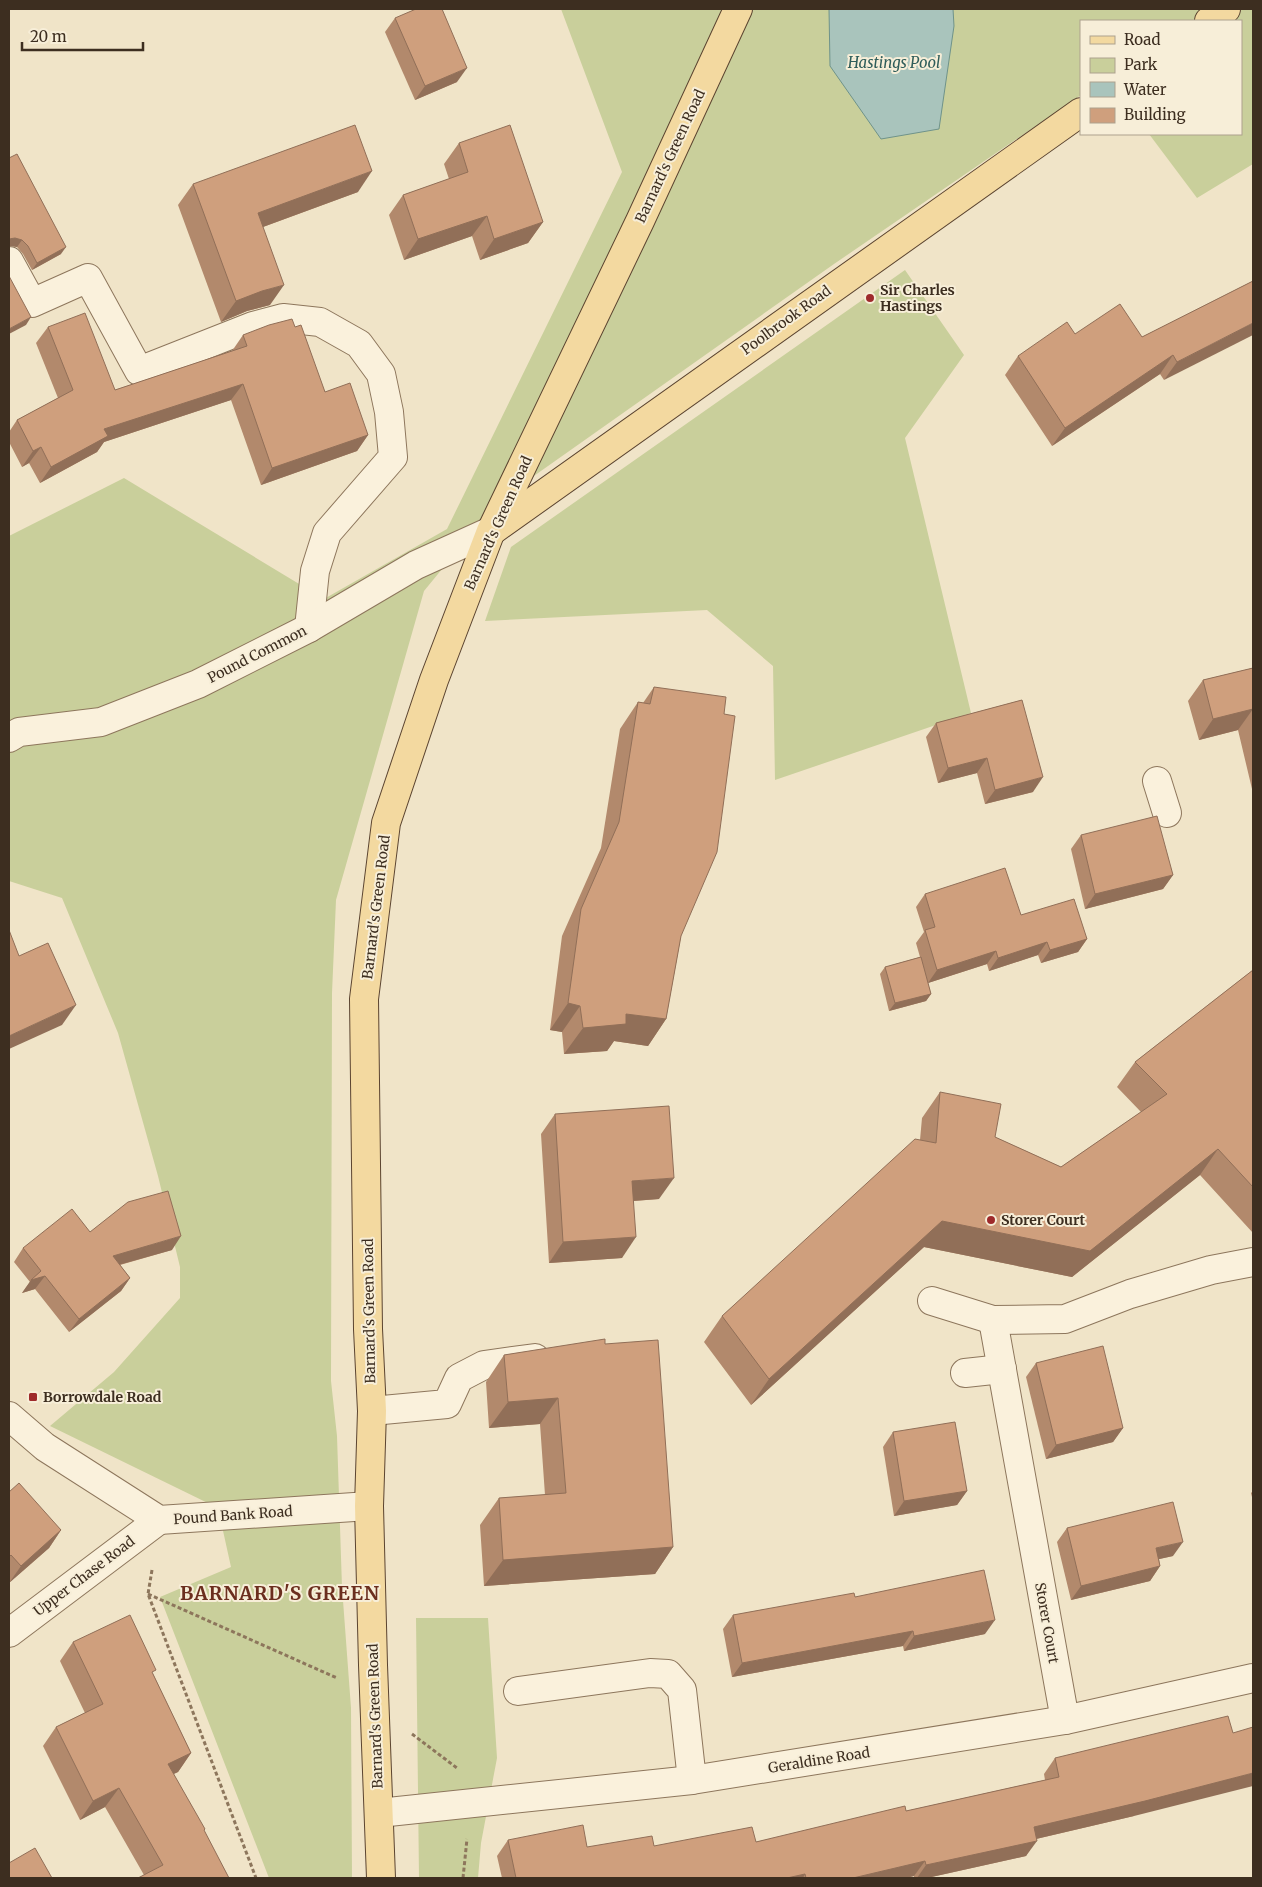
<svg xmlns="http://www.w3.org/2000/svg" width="1262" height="1887" font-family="Merriweather,serif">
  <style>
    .green { fill: #c9cf9b }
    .water { fill: #a9c4bc; stroke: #6f938a }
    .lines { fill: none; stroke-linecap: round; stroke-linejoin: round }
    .minor-casing { stroke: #8d765c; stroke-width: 30 }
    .major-casing { stroke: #5b4430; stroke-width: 30 }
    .path { stroke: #8d765c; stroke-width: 3; stroke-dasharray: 4 2.5; stroke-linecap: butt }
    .minor { stroke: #faf1dc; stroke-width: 28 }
    .major { stroke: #f3d9a0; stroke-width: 28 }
    .wall { fill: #b2896c }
    .shaded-wall { fill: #916f58 }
    .building { fill: #cf9f7d; stroke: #916f58 }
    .poi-dot { fill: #9e2a2b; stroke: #f7eed8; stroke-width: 2 }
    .labels { text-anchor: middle; stroke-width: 4; stroke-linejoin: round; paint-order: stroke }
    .street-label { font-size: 14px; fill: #3d2e20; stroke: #f7eed8 }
    .poi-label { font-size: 14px; font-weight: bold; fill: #3d2e20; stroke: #f7eed8; text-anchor: start }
    .water-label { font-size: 15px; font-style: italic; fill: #2f5d5a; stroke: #f7eed8 }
    .district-label { font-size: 19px; font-weight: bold; letter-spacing: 1px; fill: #6b2e1e; stroke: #f7eed8 }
  </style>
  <rect width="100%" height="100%" fill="#f0e4c8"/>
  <g class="green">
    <polygon points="561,9 1253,9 1253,164 1197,198 1149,134 1241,134 1241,21 1081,21 1081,95 834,264 497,502 424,591 336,900 332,993 331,1381 337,1436 342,1587 351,1708 352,1878 269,1878 160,1597 231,1567 218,1508 50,1426 114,1372 180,1298 180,1267 158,1176 118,1033 62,898 9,881 9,536 124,478 324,599 447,529 622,172"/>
    <polygon points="905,270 964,355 905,438 971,713 775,780 773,666 707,610 485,621 511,547"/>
    <polygon points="416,1618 488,1618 497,1758 481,1843 478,1878 419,1878"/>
  </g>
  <polygon class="water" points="829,9 953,9 954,26 939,129 881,139 830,66"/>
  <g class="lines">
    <g class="minor-casing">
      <g id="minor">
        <polyline points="9,261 32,303 88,278 139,371 253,326 283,318 320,322 359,344 381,374 389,412 393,457 327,533 315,571 309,628"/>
        <polyline points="9,738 19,732 101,722 198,684 309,628 416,565 491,531"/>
        <polyline points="1157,781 1167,813"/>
        <polyline points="932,1301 993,1320 1065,1319 1130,1294 1211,1270 1253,1262"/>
        <polyline points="993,1320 1065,1720"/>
        <polyline points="965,1373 1002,1369"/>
        <polyline points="372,1411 447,1404 459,1378 484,1365 535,1358"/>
        <polyline points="9,1416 45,1447 159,1520 369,1506"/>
        <polyline points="9,1633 159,1520"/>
        <polyline points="518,1691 650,1673 668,1674 682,1690 692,1780"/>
        <polyline points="379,1813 692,1780 1065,1720 1253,1678"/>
      </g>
    </g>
    <g class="major-casing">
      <g id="major">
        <polyline points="1209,21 1226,9"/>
        <polyline points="493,530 1081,112"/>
        <polyline points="381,1878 373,1665 369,1506 372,1411 368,1329 364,999 386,823 434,680 491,531 640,221 738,9"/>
      </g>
    </g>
    <g class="path">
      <polyline points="152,1570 148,1594 256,1878"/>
      <polyline points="148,1594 337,1678"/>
      <polyline points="412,1734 457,1768"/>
      <polyline points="463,1878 467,1839"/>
    </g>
    <use href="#minor" class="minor"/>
    <use href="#major" class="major"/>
  </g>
  <g class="wall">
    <polygon points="395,18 457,82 415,100 385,32"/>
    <polygon points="459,143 543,222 528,243 480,260 472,236 404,260 389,215 403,195 449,179 444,164"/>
    <polygon points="17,154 61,254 32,270 23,254 17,247 10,245"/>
    <polygon points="193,184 358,192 263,227 270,305 247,311 221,322 178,205"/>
    <polygon points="1253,281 1164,380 1160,374 1052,446 1005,375 1018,356 1075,334 1142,337"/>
    <polygon points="48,327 115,390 232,351 243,335 295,327 325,392 368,435 357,451 261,485 231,400 104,442 97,452 40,483 29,463 22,467 9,442 9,432 17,420 58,398 36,343"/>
    <polygon points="1253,668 1253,789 1252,789 1238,730 1199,740 1188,701 1203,680"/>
    <polygon points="654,687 681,936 666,1019 648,1046 614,1041 607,1051 564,1054 562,1032 550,1030 562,936 601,848 620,729 638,702 643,703"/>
    <polygon points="1022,700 1033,792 985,804 977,773 938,783 926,737 936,723"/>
    <polygon points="1081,835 1173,875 1163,889 1085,909 1071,849"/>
    <polygon points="925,894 1021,915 1087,939 1078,952 1041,963 1038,955 989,971 987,964 928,983 931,994 926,1001 889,1011 880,974 885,967 920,957 916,943 924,932 916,907"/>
    <polygon points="1253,970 1253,1233 1200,1175 1072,1277 924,1247 751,1405 704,1342 722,1316 920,1140 922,1118 940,1092 995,1137 1061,1167 1141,1112 1117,1087 1135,1062"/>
    <polygon points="555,1114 659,1199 634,1201 622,1258 549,1263 541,1134"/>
    <polygon points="90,1232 172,1250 120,1265 130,1278 121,1291 69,1332 35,1289 22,1293 30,1282 14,1262 23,1248"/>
    <polygon points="605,1344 673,1547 655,1574 484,1586 480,1525 499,1498 545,1495 540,1424 489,1428 486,1382 504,1355"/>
    <polygon points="1036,1363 1123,1428 1113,1442 1046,1459 1026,1377"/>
    <polygon points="893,1432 967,1491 957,1505 894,1516 883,1447"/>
    <polygon points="1253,1491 1253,1501 1251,1493"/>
    <polygon points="9,1492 61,1530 49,1548 9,1583"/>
    <polygon points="1067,1528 1173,1556 1159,1559 1160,1566 1150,1581 1071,1600 1057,1542"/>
    <polygon points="855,1597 985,1634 904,1651 903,1646 732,1677 723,1629 733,1615"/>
    <polygon points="73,1642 153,1674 191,1753 178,1772 173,1774 229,1878 144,1875 105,1807 80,1820 43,1746 56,1727 85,1713 60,1661"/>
    <polygon points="1055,1758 1134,1816 1036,1839 1026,1856 927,1878 914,1878 914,1876 906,1878 502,1878 497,1856 508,1840 587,1847 654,1846 756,1842 906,1811 1045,1780 1044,1774"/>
  </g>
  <g class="shaded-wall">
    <polygon points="467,68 457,82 415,100 425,86"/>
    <polygon points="372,171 358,192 244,234 258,213"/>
    <polygon points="487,216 472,236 404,260 418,239"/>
    <polygon points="543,222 528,243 480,260 494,239"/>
    <polygon points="15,238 22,240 17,247 9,246 9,239"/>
    <polygon points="66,247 61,254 32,270 37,263"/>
    <polygon points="284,285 270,305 247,311 221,322 236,301 262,291"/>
    <polygon points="31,317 26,325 9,334 9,329"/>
    <polygon points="1253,323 1253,335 1164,380 1177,362"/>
    <polygon points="1173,355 1160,374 1052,446 1065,428"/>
    <polygon points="243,384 231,400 104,442 97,452 40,483 51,467 104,429"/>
    <polygon points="368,435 357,451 261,485 272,468"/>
    <polygon points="41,447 29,463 22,467 33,451"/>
    <polygon points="1253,709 1238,730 1199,740 1213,719"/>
    <polygon points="987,758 977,773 938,783 948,768"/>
    <polygon points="1043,777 1033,792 985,804 995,790"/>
    <polygon points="1173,875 1163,889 1085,909 1095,894"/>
    <polygon points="1087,939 1078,952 1041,963 1050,950"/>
    <polygon points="1047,942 1038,955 989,971 998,958"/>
    <polygon points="996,951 987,964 928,983 937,970"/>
    <polygon points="931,994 926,1001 889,1011 895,1003"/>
    <polygon points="568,1003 580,1006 562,1032 550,1030"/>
    <polygon points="76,1005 62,1025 9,1049 9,1036"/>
    <polygon points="626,1014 666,1019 648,1046 614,1041 607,1051 564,1054 583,1028"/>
    <polygon points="1218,1149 1200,1175 1072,1277 924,1247 751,1405 769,1379 942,1221"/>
    <polygon points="674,1178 659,1199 618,1202 632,1181"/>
    <polygon points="181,1236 172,1250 104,1269 113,1256"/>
    <polygon points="636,1237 622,1258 549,1263 563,1242"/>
    <polygon points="45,1276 35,1289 22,1293 31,1280"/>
    <polygon points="130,1278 121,1291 69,1332 79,1319"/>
    <polygon points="558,1398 540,1424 489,1428 508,1402"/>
    <polygon points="1123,1428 1113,1442 1046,1459 1056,1445"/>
    <polygon points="967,1491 957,1505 894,1516 904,1501"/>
    <polygon points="61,1530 49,1548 9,1583 21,1566"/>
    <polygon points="1183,1542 1173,1556 1146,1562 1156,1548"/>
    <polygon points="673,1547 655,1574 484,1586 503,1560"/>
    <polygon points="1160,1566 1150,1581 1071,1600 1081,1586"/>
    <polygon points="995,1620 985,1634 904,1651 914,1636"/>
    <polygon points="913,1631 903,1646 732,1677 742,1663"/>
    <polygon points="191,1753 178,1772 155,1783 168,1764"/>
    <polygon points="1253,1773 1253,1786 1134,1816 1023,1842 1034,1827"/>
    <polygon points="119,1788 105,1807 80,1820 93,1801"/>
    <polygon points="1037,1841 1026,1856 927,1878 917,1878 926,1865"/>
    <polygon points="925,1861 914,1876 906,1878 853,1878"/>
    <polygon points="805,1874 803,1878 787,1878"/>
  </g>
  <g class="building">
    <polygon points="416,9 442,9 467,68 425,86 395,18"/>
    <polygon points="355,125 372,171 258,213 284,285 262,291 236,301 193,184"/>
    <polygon points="510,125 543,222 494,239 487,216 418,239 403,195 468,172 459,143"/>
    <polygon points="17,154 66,247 37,263 28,246 22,240 15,238 9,239 9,158"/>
    <polygon points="9,276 31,317 9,329"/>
    <polygon points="1253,281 1253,323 1177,362 1173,355 1065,428 1018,356 1067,322 1075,334 1120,304 1142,337"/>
    <polygon points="85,313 115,390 247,346 243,335 269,325 292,319 295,327 301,325 325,392 350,383 368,435 272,468 243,384 104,429 108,436 51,467 41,447 33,451 17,420 73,390 48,327"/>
    <polygon points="1253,668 1253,712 1253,709 1213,719 1203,680"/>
    <polygon points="654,687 726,697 724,714 735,716 717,852 681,936 666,1019 626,1014 626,1024 583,1028 580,1006 568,1003 581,909 619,822 638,702 650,704"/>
    <polygon points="1022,700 1043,777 995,790 987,758 948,768 936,723"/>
    <polygon points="1157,816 1173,875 1095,894 1081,835"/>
    <polygon points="1005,868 1021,915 1074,899 1087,939 1050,950 1047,942 998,958 996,951 937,970 925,930 935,927 925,894"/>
    <polygon points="9,930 19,956 48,943 76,1005 9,1036"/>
    <polygon points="921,957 931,994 895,1003 885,967"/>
    <polygon points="1253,970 1253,1187 1218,1149 1090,1251 942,1221 769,1379 722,1316 915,1139 936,1143 940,1092 1001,1104 995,1137 1061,1167 1167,1094 1135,1062"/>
    <polygon points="669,1106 674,1178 632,1181 636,1237 563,1242 555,1114"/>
    <polygon points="168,1191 181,1236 113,1256 130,1278 79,1319 45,1276 31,1280 41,1271 23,1248 72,1209 90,1232 128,1202"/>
    <polygon points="605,1339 605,1344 658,1340 673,1547 503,1560 499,1498 566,1493 558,1398 508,1402 504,1355"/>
    <polygon points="1103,1346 1123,1428 1056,1445 1036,1363"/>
    <polygon points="955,1422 967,1491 904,1501 893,1432"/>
    <polygon points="19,1483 61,1530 21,1566 11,1555 9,1557 9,1492"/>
    <polygon points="1173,1502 1183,1542 1156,1548 1160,1566 1081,1586 1067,1528"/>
    <polygon points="984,1570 995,1620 914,1636 913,1631 742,1663 733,1615 854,1593 855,1597"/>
    <polygon points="130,1615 156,1670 152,1672 191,1753 168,1764 205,1829 204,1830 229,1878 138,1878 163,1865 119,1788 93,1801 56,1727 103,1704 73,1642"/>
    <polygon points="1228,1716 1233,1733 1253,1727 1253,1773 1145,1801 1034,1827 1037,1841 926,1865 925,1861 853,1878 806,1878 805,1874 787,1878 516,1878 508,1840 583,1825 587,1847 652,1836 654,1846 752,1827 756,1842 905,1806 906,1811 1059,1777 1055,1758"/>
    <polygon points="35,1848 52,1878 9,1878 9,1863"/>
  </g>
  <g class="poi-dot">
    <circle cx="870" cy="298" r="5"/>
    <circle cx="991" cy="1220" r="5"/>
    <rect x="28" y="1392" width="10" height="10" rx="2.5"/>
  </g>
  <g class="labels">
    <g class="street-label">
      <text transform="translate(670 156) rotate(-65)" y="5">Barnard's Green Road</text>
      <text transform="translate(786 320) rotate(-36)" y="5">Poolbrook Road</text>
      <text transform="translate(498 523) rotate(-66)" y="5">Barnard's Green Road</text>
      <text transform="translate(257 654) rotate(-27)" y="5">Pound Common</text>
      <text transform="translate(376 907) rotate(-83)" y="5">Barnard's Green Road</text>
      <text transform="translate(369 1311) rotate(-91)" y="5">Barnard's Green Road</text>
      <text transform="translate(233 1515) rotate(-4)" y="5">Pound Bank Road</text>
      <text transform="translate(84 1576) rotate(-37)" y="5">Upper Chase Road</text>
      <text transform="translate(1047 1623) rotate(80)" y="5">Storer Court</text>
      <text transform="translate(375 1716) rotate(-92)" y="5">Barnard's Green Road</text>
      <text transform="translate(819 1760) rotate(-9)" y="5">Geraldine Road</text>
    </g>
    <g class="poi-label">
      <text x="880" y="295">Sir Charles<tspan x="880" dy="16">Hastings</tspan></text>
      <text x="1001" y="1225">Storer Court</text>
      <text x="43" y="1402">Borrowdale Road</text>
    </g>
    <g class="water-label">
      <text x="894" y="68">Hastings Pool</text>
    </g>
    <g class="district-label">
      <text x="280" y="1600">BARNARD'S GREEN</text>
    </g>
  </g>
  <rect width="1262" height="1887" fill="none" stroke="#3d2e20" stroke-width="20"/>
  <rect x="1080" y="20" width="162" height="115" fill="#f7eed8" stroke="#ada18e"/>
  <rect x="1090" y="36" width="25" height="8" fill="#f3d9a0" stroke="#ada18e"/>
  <text x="1124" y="45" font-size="15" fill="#3d2e20">Road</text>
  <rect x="1090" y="58" width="25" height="15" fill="#c9cf9b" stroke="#ada18e"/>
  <text x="1124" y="70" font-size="15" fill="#3d2e20">Park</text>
  <rect x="1090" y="82" width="25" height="15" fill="#a9c4bc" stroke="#ada18e"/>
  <text x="1124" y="95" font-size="15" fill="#3d2e20">Water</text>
  <rect x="1090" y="108" width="25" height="15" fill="#cf9f7d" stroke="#ada18e"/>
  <text x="1124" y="120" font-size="15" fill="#3d2e20">Building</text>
  <path d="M22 42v8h121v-8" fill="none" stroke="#3d2e20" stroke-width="2.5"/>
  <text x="30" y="42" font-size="15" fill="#3d2e20" stroke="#f7eed8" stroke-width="4" paint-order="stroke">20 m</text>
</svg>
